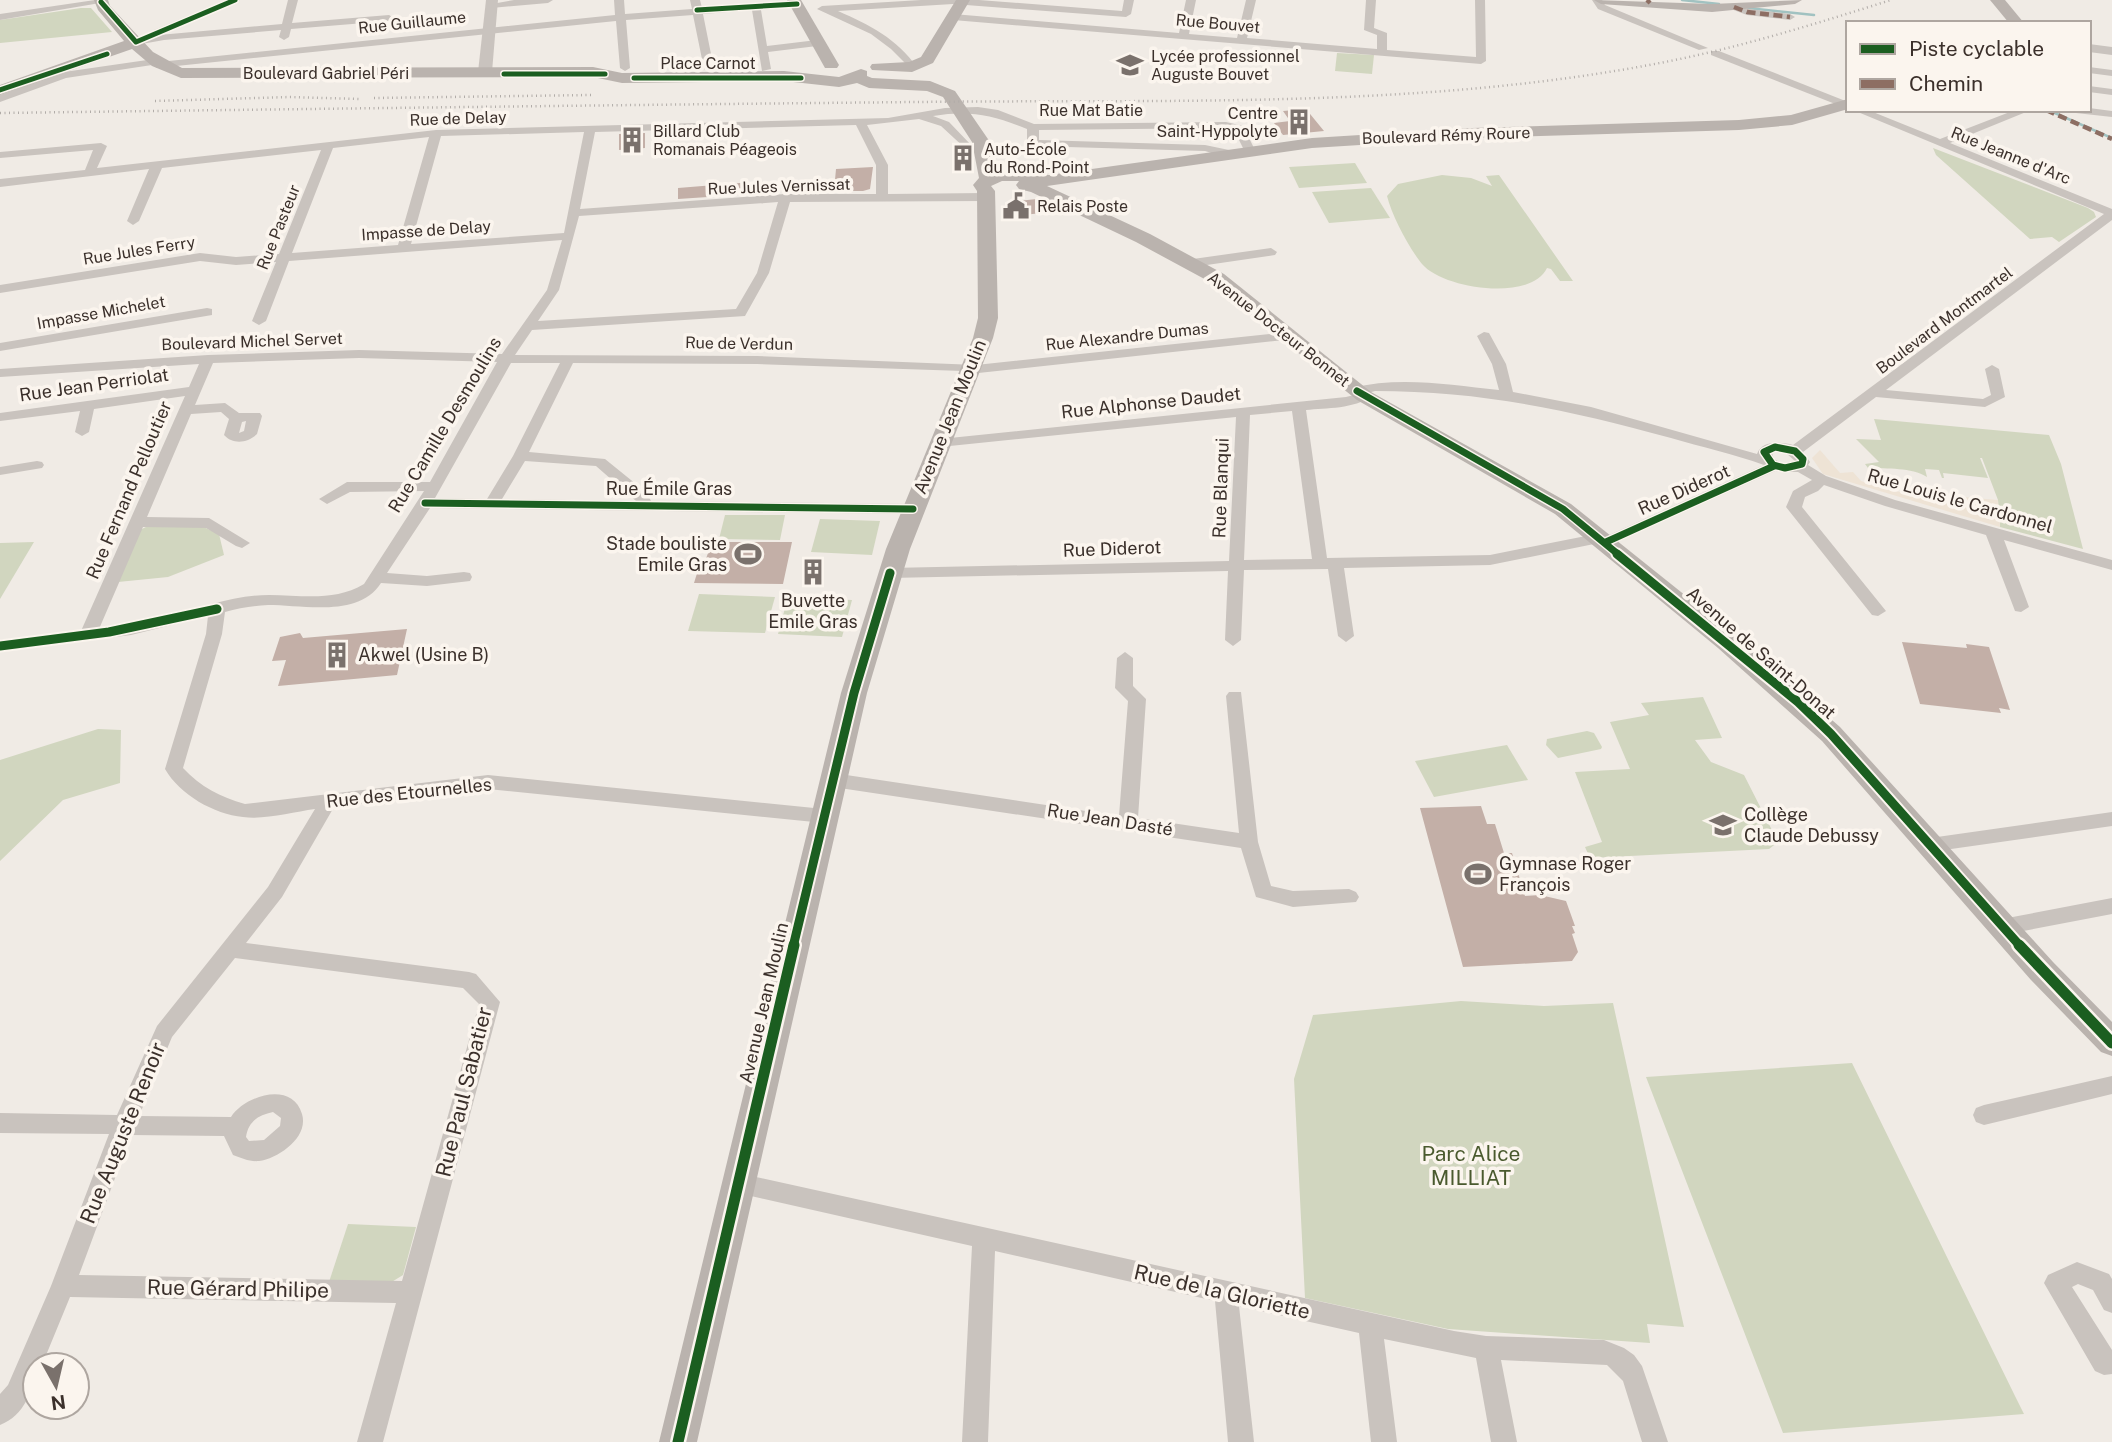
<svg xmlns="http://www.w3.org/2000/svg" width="2112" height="1442" font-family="'Public Sans',sans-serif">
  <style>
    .green { fill: #d1d6bf }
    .plaza { fill: #eee3d5 }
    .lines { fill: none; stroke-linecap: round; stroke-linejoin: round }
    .stream { stroke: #a1c2c1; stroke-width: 2.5 }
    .building { fill: #c3afa7 }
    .minor { fill: #c9c3be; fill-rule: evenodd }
    .tertiary { fill: #c9c3be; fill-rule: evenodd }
    .secondary { fill: #bab3ae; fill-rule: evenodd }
    .rail { stroke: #b1aca8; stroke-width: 2.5; stroke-dasharray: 1 3.5; stroke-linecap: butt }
    .quiet { stroke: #8d6e63; stroke-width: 4.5; stroke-dasharray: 9 4.5; stroke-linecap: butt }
    .cycleway-far3-casing { stroke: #fbf5ee; stroke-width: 8 }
    .cycleway-far2-casing { stroke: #fbf5ee; stroke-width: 10 }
    .cycleway-far1-casing { stroke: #fbf5ee; stroke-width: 13 }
    .cycleway-casing { stroke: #fbf5ee; stroke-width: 16 }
    .cycleway-far3 { stroke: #1b5e20; stroke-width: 5 }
    .cycleway-far2 { stroke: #1b5e20; stroke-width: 7 }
    .cycleway-far1 { stroke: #1b5e20; stroke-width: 9 }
    .cycleway { stroke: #1b5e20; stroke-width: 11 }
    .labels { text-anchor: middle; stroke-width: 7; stroke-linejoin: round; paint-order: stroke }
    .far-street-label { font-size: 16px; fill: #3b302b; stroke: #fbf5ee }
    .far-poi-label { font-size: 16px; fill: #3b302b; stroke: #fbf5ee; text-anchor: start }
    .street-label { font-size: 18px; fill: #3b302b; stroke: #fbf5ee }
    .poi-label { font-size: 18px; fill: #3b302b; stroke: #fbf5ee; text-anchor: start }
    .near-street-label { font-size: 21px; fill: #3b302b; stroke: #fbf5ee }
    .near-park-label { font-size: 21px; fill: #4a5a2e; stroke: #fbf5ee }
  </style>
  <rect width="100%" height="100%" fill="#f0ebe5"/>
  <g class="green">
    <polygon points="81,8 91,8 112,32 0,43 0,20"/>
    <polygon points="1337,53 1374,55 1372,74 1335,71"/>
    <polygon points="1933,148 2088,208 2094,212 2096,217 2059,242 2052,237 2030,239 1936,155"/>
    <polygon points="1355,163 1367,183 1299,188 1289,167"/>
    <path d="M1442 175 1471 178 1492 186 1486 176 1499 175 1573 281H1560L1551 269 1547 268C1531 302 1443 289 1422 264 1409 248 1392 216 1387 196L1398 184Z"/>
    <polygon points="1371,188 1390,218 1329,223 1312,192"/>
    <path d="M1874 419 2049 435 2061 464 2083 549 2000 527 1998 500 1982 458H1980L1988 478 1943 473 1944 478H1942L1939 470 1925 469 1927 477C1911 467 1888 469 1868 468L1865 464 1879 462 1856 439 1881 440Z"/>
    <polygon points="725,515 785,515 780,540 719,539"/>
    <polygon points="820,519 880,521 872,555 811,552"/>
    <polygon points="199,525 219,534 224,555 168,577 118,582 134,533 148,526"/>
    <polygon points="34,542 0,599 0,543"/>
    <polygon points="699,594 775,597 765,633 688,631"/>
    <polygon points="788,597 852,600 842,637 778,634"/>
    <polygon points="1703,697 1722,738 1695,740 1711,762 1744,775 1778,842 1769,849 1590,858 1585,847 1602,842 1575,772 1630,769 1610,722 1649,715 1641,703"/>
    <polygon points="98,729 121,730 120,783 63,800 0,861 0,760"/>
    <polygon points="1587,731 1594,733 1602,747 1601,749 1558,758 1546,745 1547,739"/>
    <polygon points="1507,745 1528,780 1434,797 1415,761"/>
    <polygon points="1461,1001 1544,1006 1613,1003 1684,1327 1647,1324 1650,1343 1448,1329 1305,1298 1294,1079 1313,1015"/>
    <polygon points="1852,1063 2015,1396 2024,1414 1783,1433 1646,1077"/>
    <polygon points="348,1224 416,1227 403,1275 390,1283 329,1282"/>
  </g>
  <polygon class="plaza" points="1820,450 1840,473 1853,472 1861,481 1892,491 1998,500 2000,527 1823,474 1812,458"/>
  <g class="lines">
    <g class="stream">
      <polyline points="1682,0 1719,4"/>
      <polyline points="1748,8 1814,15"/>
      <polyline points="2048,110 2112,138"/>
    </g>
  </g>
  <g class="building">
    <polygon points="1306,109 1324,131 1283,135 1274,123 1290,121 1283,111"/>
    <polygon points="645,133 645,148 619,150 619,134"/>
    <polygon points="873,167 870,189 863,191 787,191 789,180 835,180 836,169"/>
    <polygon points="765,181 766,193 678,199 678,188"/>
    <polygon points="1037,199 1042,213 1023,215 1018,201"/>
    <polygon points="712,542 792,542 783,584 694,583 699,567 703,567"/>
    <polygon points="407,629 397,675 278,686 286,660 272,661 280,637 300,633 303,638"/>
    <polygon points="1902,642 1967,648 1966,644 1989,647 2010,710 1999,708 2001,713 1920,704"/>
    <polygon points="1481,806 1487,824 1495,824 1504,853 1512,853 1525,896 1540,895 1566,901 1575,926 1572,926 1575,933 1572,934 1578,952 1572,961 1463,967 1420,808"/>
  </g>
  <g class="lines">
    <g class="minor">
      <polygon points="95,0 106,2 0,20 0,14"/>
      <polygon points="226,0 240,0 159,35 282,24 288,0 298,0 292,23 389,15 394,18 389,21 291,29 289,37 284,40 279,37 281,30 164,40 136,45 131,42 158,35 153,32 154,30"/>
      <polygon points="514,0 553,0 548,3 491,8 486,5"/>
      <polygon points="614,0 624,0 625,14 692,9 690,0 700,0 702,8 797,1 800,2 800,6 761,10 767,46 817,40 822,43 817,46 768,52 771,69 762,71 752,10 703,14 714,69 709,72 704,69 693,15 626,20 630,68 625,71 620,68 616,21 157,68 152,65 66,78 0,102 0,95 64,72 154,59 159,62 615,15"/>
      <path d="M921 0H979L1122 11 1124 0H1134L1131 14 1126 17 953 4 838 11C870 25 897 39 917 67L912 70 891 49 871 34 817 9 822 6Z"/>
      <polygon points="1186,0 1196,0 1189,34 1237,38 1246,0 1256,0 1247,38 1377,49 1377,35 1364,30 1366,0 1376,0 1374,28 1387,33 1387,50 1476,57 1475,0 1485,0 1486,61 1481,64 953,20 948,17 953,14 1179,33"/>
      <polygon points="1592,0 1602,0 1605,5 1708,48 1699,50 1598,9"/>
      <polygon points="1734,4 1749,9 1790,14 1795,17 1790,20 1747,15 1731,9 1731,5"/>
      <polygon points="1711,51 1719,51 1848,102 1848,109 1711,55"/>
      <polygon points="2089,67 2112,70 2112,76 2089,73"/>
      <polygon points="2089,86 2112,89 2112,95 2089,92"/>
      <path d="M978 107 998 110 1034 124 1226 122 1243 126 1256 152 1246 154 1234 130 1226 128 1039 130V140L1205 145 1229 150 1234 155 1228 158 1205 151 1033 146 1027 143V129C993 115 970 110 933 116L949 122 973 147 967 150 941 126 919 119 867 125 888 165V194L985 193 991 197 985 201 790 202 769 273 745 316 532 330 515 355 757 356 976 365 1289 332 1294 333V339L969 374 963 371 757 364 573 363 529 452 605 459 647 493 651 501 913 504 921 509 913 514 430 508 387 573 427 576 464 572 470 573 472 577 470 581 427 586 381 583C359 618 303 605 268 605 254 606 239 608 225 612L222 634 183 768C201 787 220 797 245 804L488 775 824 809 831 811 833 816 831 821 824 823 488 789 334 807 282 897 246 943 469 972 476 974 500 1002 383 1442H357L396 1303 70 1297 42 1365H35C35 1389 24 1416 0 1425V1394L8 1385 51 1286 109 1134 0 1133V1113L117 1115 157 1026 268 887 315 809C293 812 265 820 243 817 214 814 180 795 165 769L206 634 208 616 131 635 0 652V640L81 631 185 396 94 409 89 432 82 436 75 432 80 411 0 421V413L189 387 199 364 0 377V369L208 355 359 350 502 354 547 290 562 240 289 261 266 321 259 325 252 321 276 262 236 265 200 261 0 293V285L200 253 236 257 279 254 321 150 162 168 139 221 133 225 127 221 149 169 0 187V179L85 170 93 150 0 158V152L101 143 107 146 97 168 436 130 888 118 945 108ZM856 125 876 165V194H785L580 209 595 132ZM584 132 564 233 411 244 441 136ZM429 137 398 245 292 253 333 148ZM778 202 757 273 736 309 538 321 559 290 579 216ZM359 358 497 362 430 482H347L319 499 327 504 350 492 424 491 364 584C334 602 302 595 269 595 235 595 201 608 168 616 145 622 122 626 99 629L143 527 206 528 236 546 242 548 250 543 209 518 147 517 191 414 221 412 229 419 224 435C233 445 248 443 257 434L262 416 260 413H239L225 403 195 405 213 363ZM511 363H560L513 456 487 499 435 498ZM246 421 244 431 239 433 242 422ZM525 461 596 466 636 501 502 499ZM235 958 463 988 479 1004 402 1281 79 1275 131 1135 224 1136 233 1155C241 1158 250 1162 259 1161 279 1158 309 1137 302 1114 292 1080 244 1096 231 1117L139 1116 172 1037ZM273 1112 281 1118 280 1126 264 1140 249 1141 246 1137C248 1122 258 1115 273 1112Z"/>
      <polygon points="2089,108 2112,111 2112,117 2076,113 2071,110"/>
      <path d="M1853 110H1868L1940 139 2015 110H2031L1950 143 2112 209V220L1886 390 1983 399 1991 395 1985 369 1992 365 1999 369 2005 397 1985 407 1876 397 1803 452 1810 462 1808 465 1826 476 1895 500 2112 560V570L2004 540 2029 607 2021 612 2015 611 1986 535 1885 506 1824 485 1818 491 1805 497 1802 507 1886 611 1878 616 1872 615 1786 507 1793 491 1812 480 1798 472 1775 471 1606 547 1599 543 1490 565 1344 568 1354 636 1346 642 1338 636 1328 569 1244 570 1241 640 1233 646 1225 640 1228 571 890 578 882 573 890 568 1229 561 1236 417 940 447 933 443 940 439 1346 397 1354 395 1350 391 1352 388C1400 376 1450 385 1499 390L1492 364 1477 336 1484 332 1489 333 1506 364 1513 392 1591 407 1757 454C1762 440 1781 442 1793 445L2104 214ZM1375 391C1481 391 1569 410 1671 438 1701 447 1734 454 1764 465L1607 536 1601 533 1490 555 1327 558 1306 410C1326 408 1355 409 1371 396L1368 393ZM1292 411 1312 559 1244 560 1250 415ZM1775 452 1786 453 1795 461 1783 464 1774 459 1772 453Z"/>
      <polygon points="1271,248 1277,252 1275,255 1193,267 1187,263 1193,259"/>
      <polygon points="207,308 212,309 212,315 0,351 0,343"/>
      <polygon points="37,461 42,462 44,465 42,468 0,475 0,467"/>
      <polygon points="1125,652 1133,658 1133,686 1146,699 1138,818 1239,833 1226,696 1229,692 1241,692 1258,842 1271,886 1293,891 1349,889 1356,892 1359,897 1356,902 1293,907 1256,897 1241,848 833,787 827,785 824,780 827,775 833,773 1119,816 1128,701 1115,688 1117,658"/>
      <polygon points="2112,812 2112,826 1930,852 1923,850 1921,845 1923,840 1930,838"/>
      <polygon points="2112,898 2112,914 2002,935 1995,933 1992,927 1995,921 2002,919"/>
      <polygon points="2112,1076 2112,1094 1984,1125 1976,1122 1973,1115 1976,1108 1984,1105"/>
      <polygon points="738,1173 1454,1331 1486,1336 1604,1340 1624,1348 1634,1355 1642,1366 1668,1442 1642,1442 1623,1381 1607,1365 1501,1360 1517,1442 1491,1442 1476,1358 1384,1339 1397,1442 1371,1442 1359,1333 1239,1306 1254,1442 1228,1442 1215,1301 995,1251 988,1442 962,1442 972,1246 738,1193 730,1190 727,1183 730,1176"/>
      <polygon points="2077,1262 2109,1274 2112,1279 2112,1313 2104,1310 2093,1290 2078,1284 2072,1287 2112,1350 2112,1374 2104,1375 2095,1371 2044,1283 2048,1275"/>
    </g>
    <g class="tertiary">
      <polygon points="486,0 498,0 492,72 485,76 478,72"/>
      <polygon points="2089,44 2112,47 2112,55 2089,52"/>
    </g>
    <g class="secondary">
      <polygon points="94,0 108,0 110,6 153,52 182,68 593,67 622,73 784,71 839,77 861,69 867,71 867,76 872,78 930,81 955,91 990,142 995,171 1011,170 1049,175 1312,138 1472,128 1739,120 1791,115 1848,99 1848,109 1792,125 1739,130 1472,138 1312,148 1047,186 1150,234 1224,274 1371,392 1571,504 1736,636 1840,727 2053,962 2112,1022 2112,1056 2101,1052 2031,980 1822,741 1718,648 1555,514 1357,400 1210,282 1136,242 1031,192 1019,189 1016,185 1019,181 1002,181 991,186 995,191 998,318 993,338 910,549 867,693 697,1442 659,1442 841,693 886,549 973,338 978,318 977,191 973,185 979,178 972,142 943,97 927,91 869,88 857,83 839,87 784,81 622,83 593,77 181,78 152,66 132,49 0,95 0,85 124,41 98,10"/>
      <polygon points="787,0 801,0 839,65 837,68 825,68"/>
      <polygon points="956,0 970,0 933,63 912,72 872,70 870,67 872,64 909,62 921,57"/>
      <polygon points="1594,0 1712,4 1802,0 1795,4 1712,12 1601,4"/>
      <polygon points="1990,0 2005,0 2024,23 2009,23"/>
    </g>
    <g class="rail">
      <polyline points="374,98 591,95"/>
      <polyline points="155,101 290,97 361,99"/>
      <path d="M0 113C306 109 612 105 917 102 1167 99 1424 110 1670 61 1745 46 1818 23 1891 0"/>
    </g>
    <g class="quiet">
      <polyline points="1647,3 1650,0"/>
      <polyline points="1734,7 1747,12 1790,17"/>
      <polyline points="2046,110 2112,139"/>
    </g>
    <g class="cycleway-far3-casing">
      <g id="cycleway-far3">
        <polyline points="101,2 136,42 235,0"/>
        <polyline points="697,10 797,4"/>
        <polyline points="504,74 605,74"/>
        <polyline points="634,78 801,78"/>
        <polyline points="0,90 107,54"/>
      </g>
    </g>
    <g class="cycleway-far2-casing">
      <g id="cycleway-far2">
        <polyline points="1357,391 1563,509 1619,555"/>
        <polygon points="1775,447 1795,451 1803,459 1802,464 1785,468 1773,465 1764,452"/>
        <polyline points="425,503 913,509"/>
        <polyline points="1606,542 1774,466"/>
      </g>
    </g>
    <g class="cycleway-far1-casing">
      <g id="cycleway-far1">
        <polyline points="1617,554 1798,702 1831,734 2021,947"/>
        <polyline points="0,646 109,632 217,609"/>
        <polyline points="793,947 854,693 890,573"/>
      </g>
    </g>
    <g class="cycleway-casing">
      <g id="cycleway">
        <polyline points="2019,945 2112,1043"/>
        <polyline points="678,1442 794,945"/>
      </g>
    </g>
    <use href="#cycleway-far3" class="cycleway-far3"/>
    <use href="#cycleway-far2" class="cycleway-far2"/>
    <use href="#cycleway-far1" class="cycleway-far1"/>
    <use href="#cycleway" class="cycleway"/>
  </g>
  <defs>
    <g id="school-bare" transform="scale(2.1)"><path d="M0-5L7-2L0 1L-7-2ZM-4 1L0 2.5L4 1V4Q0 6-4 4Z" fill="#7a716c" stroke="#fbf5ee" stroke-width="2.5" paint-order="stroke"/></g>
    <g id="building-bare" transform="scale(2.1)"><path d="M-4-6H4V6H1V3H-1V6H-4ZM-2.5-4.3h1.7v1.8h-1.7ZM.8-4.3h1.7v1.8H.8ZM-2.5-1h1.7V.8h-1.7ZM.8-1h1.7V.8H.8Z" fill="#7a716c" stroke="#fbf5ee" stroke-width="2.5" paint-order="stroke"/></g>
    <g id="civic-bare" transform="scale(2.1)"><path d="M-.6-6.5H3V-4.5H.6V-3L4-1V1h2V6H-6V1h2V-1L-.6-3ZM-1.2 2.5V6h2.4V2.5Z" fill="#7a716c" stroke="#fbf5ee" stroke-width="2.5" paint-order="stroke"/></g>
    <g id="stadium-bare" transform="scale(2.1)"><path d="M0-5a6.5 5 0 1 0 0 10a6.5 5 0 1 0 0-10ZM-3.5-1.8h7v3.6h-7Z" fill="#7a716c" stroke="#fbf5ee" stroke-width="2.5" paint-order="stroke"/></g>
  </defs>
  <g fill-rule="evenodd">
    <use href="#school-bare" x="1130" y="65"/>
    <use href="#building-bare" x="1299" y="122"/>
    <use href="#building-bare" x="632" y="140"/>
    <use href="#building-bare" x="963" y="158"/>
    <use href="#civic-bare" x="1016" y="206"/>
    <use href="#stadium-bare" x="748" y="554"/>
    <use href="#building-bare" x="813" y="572"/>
    <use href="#building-bare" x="337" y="655"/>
    <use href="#school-bare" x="1723" y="825"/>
    <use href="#stadium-bare" x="1478" y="874"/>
  </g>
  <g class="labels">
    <g class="far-street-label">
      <text transform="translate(412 22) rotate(-6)" y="6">Rue Guillaume</text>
      <text transform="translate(1218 23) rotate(5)" y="6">Rue Bouvet</text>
      <text x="708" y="69">Place Carnot</text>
      <text x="326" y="79">Boulevard Gabriel Péri</text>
      <text x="1091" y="116">Rue Mat Batie</text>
      <text transform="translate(458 118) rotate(-2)" y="6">Rue de Delay</text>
      <text transform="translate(1446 135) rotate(-2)" y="6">Boulevard Rémy Roure</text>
      <text transform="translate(2011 155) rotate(22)" y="6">Rue Jeanne d'Arc</text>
      <text transform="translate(779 186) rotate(-2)" y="6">Rue Jules Vernissat</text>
      <text transform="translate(278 227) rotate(-68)" y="6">Rue Pasteur</text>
      <text transform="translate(426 230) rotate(-4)" y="6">Impasse de Delay</text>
      <text transform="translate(139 250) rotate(-9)" y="6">Rue Jules Ferry</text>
      <text transform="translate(101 312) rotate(-10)" y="6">Impasse Michelet</text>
      <text transform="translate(1944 320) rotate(-37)" y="6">Boulevard Montmartel</text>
      <text transform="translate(1279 329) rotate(38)" y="6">Avenue Docteur Bonnet</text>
      <text transform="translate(1127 336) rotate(-6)" y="6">Rue Alexandre Dumas</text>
      <text transform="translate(252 341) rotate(-2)" y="6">Boulevard Michel Servet</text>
      <text transform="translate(739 343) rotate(1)" y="6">Rue de Verdun</text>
    </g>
    <g class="far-poi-label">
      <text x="1151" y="62">Lycée professionnel<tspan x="1151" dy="18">Auguste Bouvet</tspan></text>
      <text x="1278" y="119" text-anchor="end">Centre<tspan x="1278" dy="18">Saint-Hyppolyte</tspan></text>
      <text x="653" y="137">Billard Club<tspan x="653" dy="18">Romanais Péageois</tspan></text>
      <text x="984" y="155">Auto-École<tspan x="984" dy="18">du Rond-Point</tspan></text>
      <text x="1037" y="212">Relais Poste</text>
    </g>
    <g class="street-label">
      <text transform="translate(94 385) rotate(-8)" y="6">Rue Jean Perriolat</text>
      <text transform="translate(1151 403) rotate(-6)" y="6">Rue Alphonse Daudet</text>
      <text transform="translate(950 417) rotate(-68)" y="6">Avenue Jean Moulin</text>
      <text transform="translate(445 425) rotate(-59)" y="6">Rue Camille Desmoulins</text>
      <text transform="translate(1221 488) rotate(-88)" y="6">Rue Blanqui</text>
      <text x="669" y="495">Rue Émile Gras</text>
      <text transform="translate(129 490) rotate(-67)" y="6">Rue Fernand Pelloutier</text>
      <text transform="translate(1684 490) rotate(-24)" y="6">Rue Diderot</text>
      <text transform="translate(1960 501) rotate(16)" y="6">Rue Louis le Cardonnel</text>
      <text transform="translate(1112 549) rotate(-2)" y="6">Rue Diderot</text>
      <text transform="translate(1761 653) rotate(41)" y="6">Avenue de Saint-Donat</text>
      <text transform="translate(409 793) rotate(-6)" y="6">Rue des Etournelles</text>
      <text transform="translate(1110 820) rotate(9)" y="6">Rue Jean Dasté</text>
      <text transform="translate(764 1003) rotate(-77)" y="6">Avenue Jean Moulin</text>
    </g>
    <g class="poi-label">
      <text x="727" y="550" text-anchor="end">Stade bouliste<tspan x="727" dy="21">Emile Gras</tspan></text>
      <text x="813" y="607" text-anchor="middle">Buvette<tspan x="813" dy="21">Emile Gras</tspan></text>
      <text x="358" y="661">Akwel (Usine B)</text>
      <text x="1744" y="821">Collège<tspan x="1744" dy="21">Claude Debussy</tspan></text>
      <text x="1499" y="870">Gymnase Roger<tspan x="1499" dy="21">François</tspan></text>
    </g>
    <g class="near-street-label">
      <text transform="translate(464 1092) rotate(-76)" y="7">Rue Paul Sabatier</text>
      <text transform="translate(123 1133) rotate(-68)" y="7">Rue Auguste Renoir</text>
      <text transform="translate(238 1289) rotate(1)" y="7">Rue Gérard Philipe</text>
      <text transform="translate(1222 1292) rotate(13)" y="7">Rue de la Gloriette</text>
    </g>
    <g class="near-park-label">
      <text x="1471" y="1161">Parc Alice<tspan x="1471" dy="24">MILLIAT</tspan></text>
    </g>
  </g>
  <rect x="1846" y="21" width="245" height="91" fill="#fbf5ee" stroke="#aea6a0" stroke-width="2"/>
  <rect x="1860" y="44" width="35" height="10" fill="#1b5e20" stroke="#aea6a0" stroke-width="2"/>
  <text x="1909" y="56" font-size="21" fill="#3b302b">Piste cyclable</text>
  <rect x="1860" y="79" width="35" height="10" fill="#8d6e63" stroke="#aea6a0" stroke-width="2"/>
  <text x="1909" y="91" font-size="21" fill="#3b302b">Chemin</text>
  <g transform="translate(56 1386) rotate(172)"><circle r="33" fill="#fbf5ee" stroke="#aea6a0" stroke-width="2"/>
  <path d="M0-5L12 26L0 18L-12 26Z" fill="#7a716c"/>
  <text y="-10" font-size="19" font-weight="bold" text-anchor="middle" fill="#3b302b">N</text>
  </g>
</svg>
